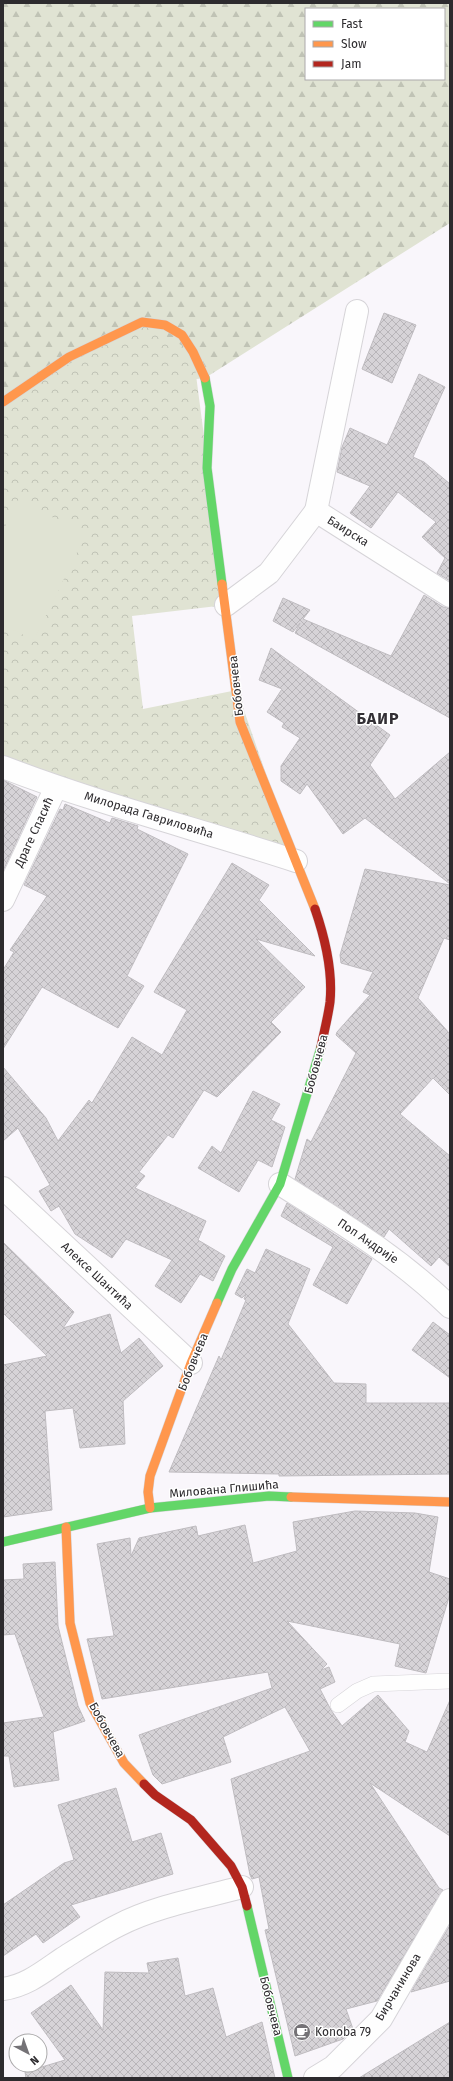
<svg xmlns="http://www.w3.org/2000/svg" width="453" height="2081" font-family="'Fira Sans',sans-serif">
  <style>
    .forest { fill: url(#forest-firs); fill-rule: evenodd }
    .park { fill: url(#park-crowns) }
    .garden { fill: #e0e3d3 }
    .building { fill: url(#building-cross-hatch); stroke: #bfbcc0 }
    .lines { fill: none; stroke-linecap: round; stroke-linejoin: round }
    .lane-casing { stroke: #d6d4d8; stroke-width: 16 }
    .street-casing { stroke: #d6d4d8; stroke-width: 24 }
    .fast-casing { stroke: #d6d4d8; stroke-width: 10 }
    .slow-casing { stroke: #d6d4d8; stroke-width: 10 }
    .jam-casing { stroke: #d6d4d8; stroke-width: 10 }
    .lane { stroke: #fefefe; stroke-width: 15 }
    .street { stroke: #fefefe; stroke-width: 22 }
    .fast { stroke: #63d668; stroke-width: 9 }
    .slow { stroke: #ff974d; stroke-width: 9 }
    .jam { stroke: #b3261e; stroke-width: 9 }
    .labels { text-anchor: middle; stroke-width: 3; stroke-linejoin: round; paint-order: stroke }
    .street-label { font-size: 12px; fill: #2d2b2e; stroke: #fff }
    .poi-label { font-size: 12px; fill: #2d2b2e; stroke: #fff; text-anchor: start }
    .district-label { font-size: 16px; font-weight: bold; letter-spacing: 1px; fill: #333035; stroke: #fff }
  </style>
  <defs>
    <pattern id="forest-firs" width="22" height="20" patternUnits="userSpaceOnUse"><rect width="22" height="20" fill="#e0e3d3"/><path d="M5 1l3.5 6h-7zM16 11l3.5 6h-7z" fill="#c0c3b5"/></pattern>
    <pattern id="park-crowns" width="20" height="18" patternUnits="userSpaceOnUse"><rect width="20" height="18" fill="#e0e3d3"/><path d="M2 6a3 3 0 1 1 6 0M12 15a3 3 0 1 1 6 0" fill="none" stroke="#c0c3b5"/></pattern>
    <pattern id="building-cross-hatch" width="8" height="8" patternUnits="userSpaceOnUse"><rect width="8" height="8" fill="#d6d3d7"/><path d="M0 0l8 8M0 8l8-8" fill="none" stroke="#b8b5b9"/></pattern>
  </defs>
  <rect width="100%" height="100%" fill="#f9f6fb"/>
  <path class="forest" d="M3 3H450V223L205 378 3 402ZM306 9H444V79H306Z"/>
  <polygon class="park" points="142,322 193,352 226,605 132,616 143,709 237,690 296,861 3,767 3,402"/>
  <polygon class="garden" points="18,500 86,534 34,640 3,625 3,531"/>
  <g class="building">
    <polygon points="384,313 416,325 392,383 362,369"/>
    <polygon points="419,374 445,387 413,457 424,462 450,484 450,581 437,573 445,558 422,537 436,522 398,492 371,528 350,513 370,486 337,472 342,447 350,428 387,445"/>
    <polygon points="424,595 443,607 450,608 450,718 295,633 300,623 293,632 273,621 283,598 310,610 303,619 391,656"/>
    <polygon points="271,648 390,735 370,765 395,799 450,752 450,884 365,818 343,834 307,784 300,794 281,781 281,766 300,738 282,727 284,723 267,712 282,689 259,680"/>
    <polygon points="3,780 37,797 3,871"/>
    <polygon points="65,804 110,823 112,818 138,826 137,829 188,854 127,976 144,986 118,1028 42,987 3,1049 3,970 14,952 10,950 47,896 24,885 60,809 63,810"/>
    <polygon points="232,863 269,885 259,900 315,956 256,939 305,987 271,1022 281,1032 217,1097 204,1090 173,1138 168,1135 139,1172 145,1176 135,1188 206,1221 198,1240 225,1256 213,1281 200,1274 181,1303 155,1286 172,1260 126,1239 112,1258 75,1234 59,1206 51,1211 39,1191 50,1185 18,1128 3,1141 3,1067 46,1118 58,1141 89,1100 92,1103 132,1037 162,1055 187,1010 154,992"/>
    <polygon points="365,869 450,885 450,940 444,938 418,998 450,1034 450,1095 433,1078 400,1114 450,1156 450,1267 439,1257 431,1266 389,1229 384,1237 295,1179 307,1139 311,1142 356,1053 336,1035 337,1032 370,995 363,992 373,972 341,963 340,955"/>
    <polygon points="253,1091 280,1104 271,1120 285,1127 272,1167 258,1160 239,1192 198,1168 212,1146 221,1153"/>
    <polygon points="287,1203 372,1259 347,1304 313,1285 333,1247 281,1216"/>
    <polygon points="3,1242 74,1312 63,1328 110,1314 121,1353 139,1338 163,1366 123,1401 125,1444 80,1448 73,1408 45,1411 52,1510 3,1517 3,1365 47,1356 3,1313"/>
    <polygon points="266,1249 310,1269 288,1324 334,1383 366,1384 366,1403 450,1403 450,1474 279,1476 279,1474 169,1472 219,1356 221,1360 246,1300 244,1299 246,1294 242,1298 235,1294 247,1269 255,1273"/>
    <polygon points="433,1322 450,1335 450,1378 412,1350"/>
    <polygon points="355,1511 415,1513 438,1517 429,1572 450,1579 450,1594 426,1673 395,1666 400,1644 287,1621 327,1664 321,1670 329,1667 335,1682 320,1689 331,1710 342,1726 378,1695 409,1731 405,1742 427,1752 450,1700 450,1836 370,1783 439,1888 443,1890 377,2001 346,2009 353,2029 343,2039 295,2056 265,1930 269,1929 259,1877 252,1879 250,1875 231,1779 310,1751 285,1707 223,1737 231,1762 162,1784 153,1775 139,1735 272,1688 268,1672 102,1699 87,1639 114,1636 97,1544 130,1538 131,1556 139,1538 196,1526 198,1536 245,1525 253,1563 297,1551 293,1522"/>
    <polygon points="55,1562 58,1626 78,1706 85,1721 53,1732 59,1780 14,1787 9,1756 3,1756 3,1723 44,1717 15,1634 3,1635 3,1580 24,1579 23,1564"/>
    <polygon points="116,1788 132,1842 161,1833 173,1874 71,1905 80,1917 43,1943 36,1934 3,1956 3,1905 64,1863 74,1860 58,1805"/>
    <polygon points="450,1925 450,1981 411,1992"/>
    <polygon points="178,1958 185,1996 213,1988 226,2037 262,2022 275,2078 26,2078 25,2072 65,2060 31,2013 71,1985 103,2030 105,1972 149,1973 147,1963"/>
    <polygon points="450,2022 450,2078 359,2078"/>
  </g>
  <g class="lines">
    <g class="lane-casing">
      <polyline id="lane" points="338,1705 357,1691 373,1684 450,1681"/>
    </g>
    <g class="street-casing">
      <g id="street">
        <polyline points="316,511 357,311"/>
        <polyline points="226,605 269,573 316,511 450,596"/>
        <path d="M3 767C99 804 198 829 296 861"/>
        <polyline points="3,900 56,787"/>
        <path d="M280 1184C340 1222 399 1257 450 1307"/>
        <polyline points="3,1188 191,1363"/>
        <path d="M3 1989C26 1986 43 1972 62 1959 81 1947 99 1935 119 1925 155 1906 203 1898 242 1887"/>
        <polyline points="315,2078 333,2067 381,2019 450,1900"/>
      </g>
    </g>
    <g class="fast-casing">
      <g id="fast">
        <polyline points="205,378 210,406 207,468 222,584"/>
        <polyline points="217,1303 232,1269 280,1184 321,1047"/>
        <polyline points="3,1542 150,1508 269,1496 291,1497"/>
        <polyline points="247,1906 288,2078"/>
      </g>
    </g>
    <g class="slow-casing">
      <g id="slow">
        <polyline points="3,402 69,357 142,322 165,325 182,335 193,352 205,378"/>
        <polyline points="222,584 240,722 315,909"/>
        <polyline points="291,1497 450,1502"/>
        <polyline points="150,1508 148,1492 150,1476 191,1363 217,1303"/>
        <polyline points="66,1527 70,1623 90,1703 124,1763 144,1784"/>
      </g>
    </g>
    <g class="jam-casing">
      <g id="jam">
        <path d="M315 909C325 938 333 971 330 1002 328 1017 324 1032 321 1047"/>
        <polyline points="144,1784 155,1795 191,1820 231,1866 242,1887 247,1906"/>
      </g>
    </g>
    <use href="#lane" class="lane"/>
    <use href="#street" class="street"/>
    <use href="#fast" class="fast"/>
    <use href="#slow" class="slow"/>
    <use href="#jam" class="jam"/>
  </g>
  <defs>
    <g id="cafe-disc" transform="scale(0.9)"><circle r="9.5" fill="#747276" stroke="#fff"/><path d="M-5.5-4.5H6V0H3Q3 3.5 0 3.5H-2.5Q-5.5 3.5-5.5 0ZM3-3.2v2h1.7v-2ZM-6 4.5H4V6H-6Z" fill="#fff"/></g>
  </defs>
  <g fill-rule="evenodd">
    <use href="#cafe-disc" x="302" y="2032"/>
  </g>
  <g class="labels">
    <g class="street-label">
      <text transform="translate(348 531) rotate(32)" y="4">Баирска</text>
      <text transform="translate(236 686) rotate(-96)" y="4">Бобовчева</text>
      <text transform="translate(149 815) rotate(17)" y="4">Милорада Гавриловића</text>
      <text transform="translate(34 832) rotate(-65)" y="4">Драге Спасић</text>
      <text transform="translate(316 1064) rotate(-75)" y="4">Бобовчева</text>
      <text transform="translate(368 1241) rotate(34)" y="4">Поп Андрије</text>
      <text transform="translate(97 1276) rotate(43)" y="4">Алексе Шантића</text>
      <text transform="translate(193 1362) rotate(-68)" y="4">Бобовчева</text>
      <text transform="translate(224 1489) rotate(-5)" y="4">Милована Глишића</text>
      <text transform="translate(107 1730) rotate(61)" y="4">Бобовчева</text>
      <text transform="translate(398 1987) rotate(-59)" y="4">Бирчанинова</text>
      <text transform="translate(271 2006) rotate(76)" y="4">Бобовчева</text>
    </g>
    <g class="poi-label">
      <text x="315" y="2036">Konoba 79</text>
    </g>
    <g class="district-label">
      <text x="378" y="724">БАИР</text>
    </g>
  </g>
  <rect width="453" height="2081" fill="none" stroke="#2d2b2e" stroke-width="8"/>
  <rect x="305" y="8" width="140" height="72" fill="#ffffff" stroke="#abaaab"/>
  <rect x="313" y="21" width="20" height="6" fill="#63d668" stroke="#abaaab"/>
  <text x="341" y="28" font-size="12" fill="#2d2b2e">Fast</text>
  <rect x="313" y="41" width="20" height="6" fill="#ff974d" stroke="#abaaab"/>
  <text x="341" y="48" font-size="12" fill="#2d2b2e">Slow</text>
  <rect x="313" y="61" width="20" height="6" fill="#b3261e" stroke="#abaaab"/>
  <text x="341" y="68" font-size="12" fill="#2d2b2e">Jam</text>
  <g transform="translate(28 2053) rotate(139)"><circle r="19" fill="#ffffff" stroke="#abaaab"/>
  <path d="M0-3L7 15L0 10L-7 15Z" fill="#747276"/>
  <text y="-6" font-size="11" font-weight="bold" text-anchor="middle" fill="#2d2b2e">N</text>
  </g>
</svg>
